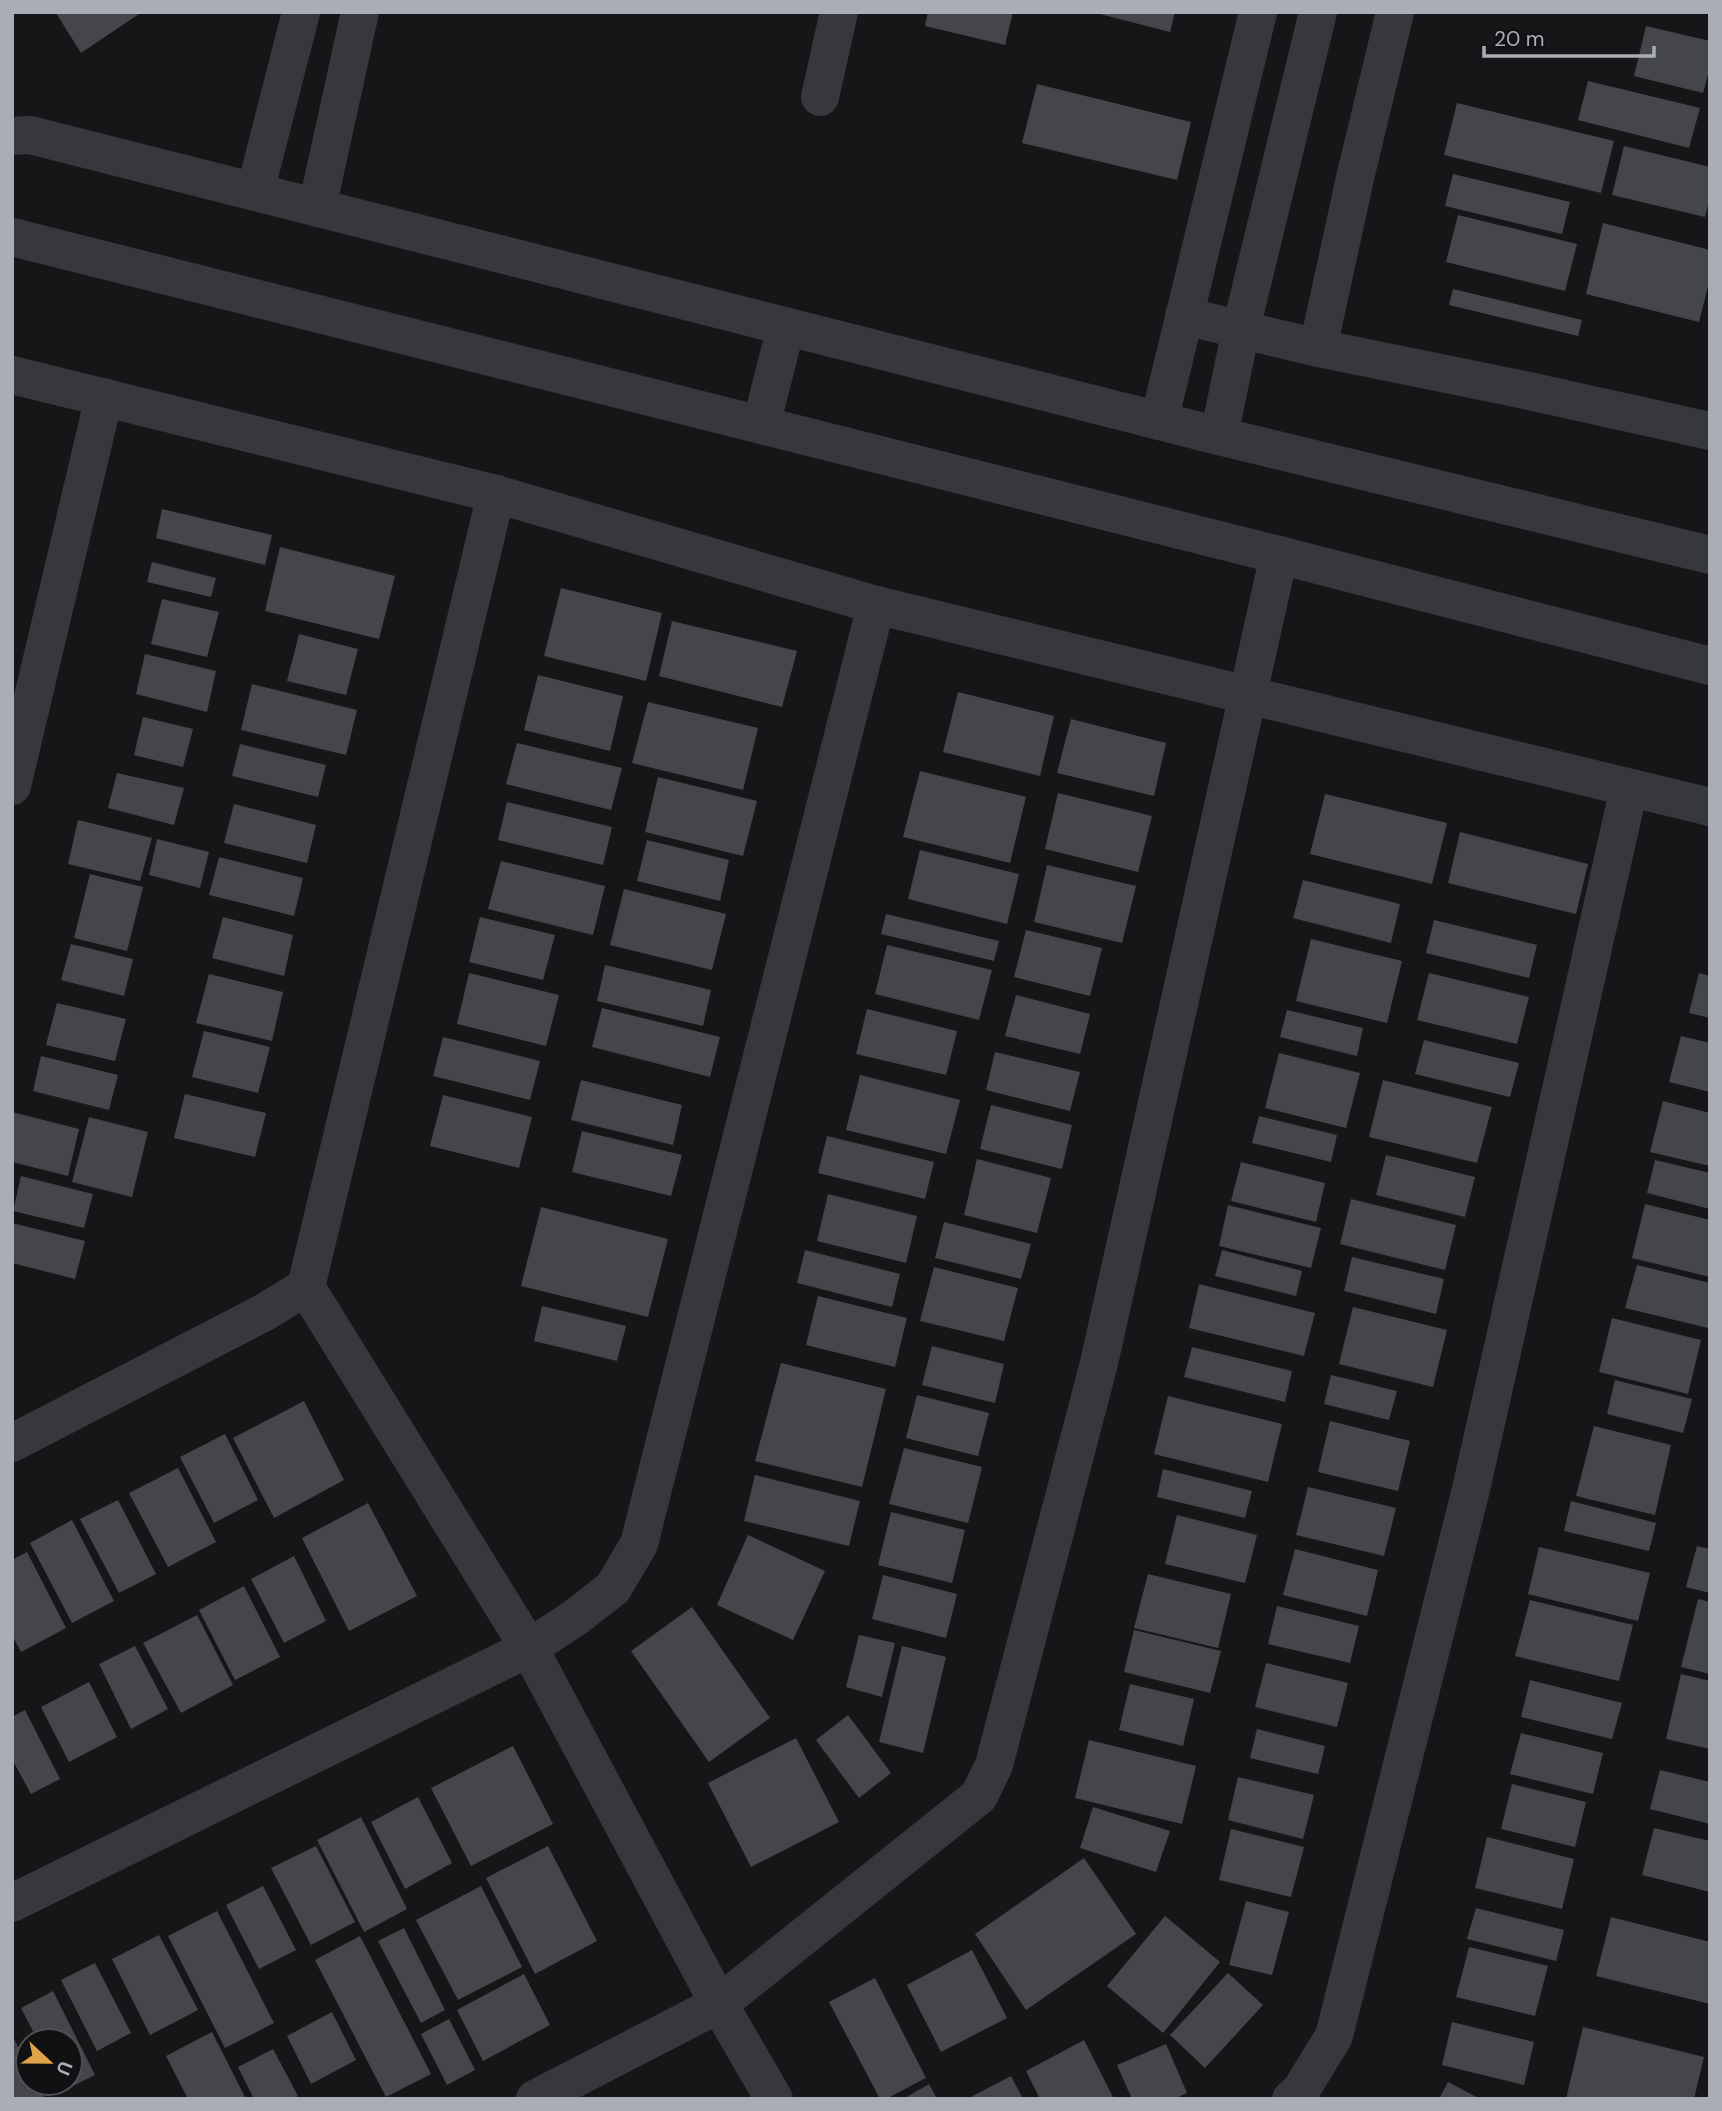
<svg xmlns="http://www.w3.org/2000/svg" width="1722" height="2111" font-family="'DM Sans',sans-serif">
  <style>
    .building { fill: #45464a }
    .lines { fill: none; stroke-linecap: round; stroke-linejoin: round }
    .minor { stroke: #37383c; stroke-width: 38 }
  </style>
  <rect width="100%" height="100%" fill="#161618"/>
  <g class="building">
    <polygon points="57,12 142,12 81,53 56,13"/>
    <polygon points="928,12 1013,12 1005,45 925,26"/>
    <polygon points="1092,12 1175,12 1170,32"/>
    <polygon points="1646,26 1710,41 1710,67 1703,93 1634,76"/>
    <polygon points="1588,81 1700,108 1689,148 1578,120"/>
    <polygon points="1037,84 1191,122 1177,180 1022,143"/>
    <polygon points="1457,103 1614,141 1601,193 1444,155"/>
    <polygon points="1624,146 1710,167 1710,196 1705,217 1612,195"/>
    <polygon points="1453,174 1570,202 1562,234 1445,206"/>
    <polygon points="1458,215 1577,244 1565,291 1446,262"/>
    <polygon points="1603,223 1710,250 1710,278 1699,322 1586,294"/>
    <polygon points="1453,289 1582,320 1578,336 1449,305"/>
    <polygon points="162,509 272,535 265,565 156,538"/>
    <polygon points="280,547 395,576 379,639 265,611"/>
    <polygon points="152,562 216,578 211,597 147,582"/>
    <polygon points="561,588 662,613 646,681 544,656"/>
    <polygon points="162,599 219,612 207,657 151,644"/>
    <polygon points="672,621 797,651 782,707 659,676"/>
    <polygon points="299,634 358,649 346,695 287,681"/>
    <polygon points="145,654 216,671 207,712 136,694"/>
    <polygon points="538,675 623,696 610,751 524,730"/>
    <polygon points="252,684 357,710 346,755 241,730"/>
    <polygon points="958,692 1054,716 1040,776 943,752"/>
    <polygon points="648,702 758,728 743,790 632,763"/>
    <polygon points="143,717 193,729 183,767 134,755"/>
    <polygon points="1071,719 1166,743 1154,796 1057,773"/>
    <polygon points="517,743 622,768 611,810 506,784"/>
    <polygon points="240,744 326,765 318,797 232,776"/>
    <polygon points="920,771 1026,797 1010,863 903,837"/>
    <polygon points="117,773 184,788 174,825 108,808"/>
    <polygon points="658,777 757,801 743,856 645,832"/>
    <polygon points="1058,793 1152,816 1138,872 1045,849"/>
    <polygon points="1325,794 1447,823 1432,884 1310,854"/>
    <polygon points="507,802 612,827 603,865 498,840"/>
    <polygon points="234,804 316,825 307,863 224,843"/>
    <polygon points="78,820 152,838 140,881 68,864"/>
    <polygon points="1460,832 1588,864 1576,914 1448,883"/>
    <polygon points="157,839 209,852 200,888 149,875"/>
    <polygon points="647,840 729,860 720,901 637,881"/>
    <polygon points="920,850 1019,874 1007,924 908,899"/>
    <polygon points="219,857 303,878 294,916 209,895"/>
    <polygon points="501,861 605,886 593,935 488,909"/>
    <polygon points="1047,865 1136,886 1122,943 1034,922"/>
    <polygon points="90,874 143,887 127,951 74,938"/>
    <polygon points="1303,880 1400,904 1391,943 1293,918"/>
    <polygon points="624,889 726,914 712,970 610,945"/>
    <polygon points="886,914 999,941 994,961 881,934"/>
    <polygon points="223,917 293,935 284,976 212,958"/>
    <polygon points="480,917 555,935 543,980 469,962"/>
    <polygon points="1434,920 1537,945 1529,978 1426,953"/>
    <polygon points="1026,930 1102,948 1090,996 1014,977"/>
    <polygon points="1311,939 1402,961 1387,1023 1296,1001"/>
    <polygon points="71,944 133,959 124,996 61,980"/>
    <polygon points="887,945 992,970 979,1020 875,994"/>
    <polygon points="605,965 711,990 703,1026 597,1001"/>
    <polygon points="469,973 559,995 546,1046 457,1024"/>
    <polygon points="1429,973 1529,997 1517,1044 1417,1020"/>
    <polygon points="1699,973 1710,976 1710,1018 1689,1013"/>
    <polygon points="209,974 283,992 272,1041 196,1023"/>
    <polygon points="1016,995 1090,1014 1080,1054 1005,1036"/>
    <polygon points="57,1003 126,1019 115,1061 46,1045"/>
    <polygon points="602,1008 720,1037 710,1077 592,1047"/>
    <polygon points="867,1009 957,1031 946,1075 856,1054"/>
    <polygon points="1287,1010 1363,1028 1357,1056 1280,1037"/>
    <polygon points="204,1031 270,1047 258,1093 192,1077"/>
    <polygon points="1681,1036 1710,1043 1710,1092 1669,1082"/>
    <polygon points="443,1037 540,1061 530,1100 433,1076"/>
    <polygon points="1424,1040 1519,1063 1510,1097 1415,1074"/>
    <polygon points="995,1052 1080,1072 1070,1111 986,1090"/>
    <polygon points="1279,1053 1360,1073 1346,1128 1265,1108"/>
    <polygon points="41,1056 118,1075 109,1110 33,1091"/>
    <polygon points="860,1075 960,1100 946,1154 846,1130"/>
    <polygon points="581,1080 682,1105 673,1145 571,1120"/>
    <polygon points="1383,1080 1492,1107 1477,1163 1369,1137"/>
    <polygon points="185,1094 266,1113 255,1157 174,1138"/>
    <polygon points="443,1095 532,1117 519,1168 430,1146"/>
    <polygon points="1663,1101 1710,1113 1710,1166 1650,1152"/>
    <polygon points="991,1105 1072,1125 1062,1169 980,1149"/>
    <polygon points="12,1112 79,1129 68,1176 12,1162"/>
    <polygon points="1259,1116 1337,1135 1331,1162 1252,1143"/>
    <polygon points="89,1117 148,1132 132,1197 72,1182"/>
    <polygon points="582,1131 682,1155 671,1196 572,1172"/>
    <polygon points="827,1136 934,1162 925,1199 818,1173"/>
    <polygon points="1386,1155 1475,1177 1465,1217 1376,1195"/>
    <polygon points="977,1159 1051,1178 1037,1233 964,1215"/>
    <polygon points="1655,1160 1710,1173 1710,1209 1647,1193"/>
    <polygon points="1241,1162 1325,1183 1316,1222 1231,1201"/>
    <polygon points="21,1176 93,1194 84,1228 13,1211"/>
    <polygon points="828,1194 917,1216 906,1263 817,1241"/>
    <polygon points="1351,1199 1456,1225 1445,1270 1340,1244"/>
    <polygon points="1645,1204 1710,1220 1710,1277 1632,1258"/>
    <polygon points="1228,1205 1321,1228 1311,1268 1219,1246"/>
    <polygon points="541,1207 668,1239 648,1317 521,1286"/>
    <polygon points="944,1222 1031,1244 1021,1279 935,1258"/>
    <polygon points="12,1223 85,1241 75,1279 12,1263"/>
    <polygon points="805,1250 900,1274 892,1307 797,1283"/>
    <polygon points="1222,1250 1302,1271 1296,1296 1215,1276"/>
    <polygon points="1352,1257 1444,1279 1436,1314 1344,1291"/>
    <polygon points="1637,1265 1710,1283 1708,1328 1625,1308"/>
    <polygon points="934,1267 1018,1288 1004,1341 920,1321"/>
    <polygon points="1199,1284 1315,1313 1304,1356 1189,1328"/>
    <polygon points="818,1296 907,1318 895,1367 806,1345"/>
    <polygon points="542,1306 626,1326 617,1361 534,1341"/>
    <polygon points="1353,1307 1447,1330 1433,1387 1339,1364"/>
    <polygon points="1612,1318 1701,1340 1688,1394 1599,1372"/>
    <polygon points="932,1346 1004,1364 995,1403 922,1385"/>
    <polygon points="1192,1347 1292,1371 1285,1402 1184,1377"/>
    <polygon points="781,1363 886,1389 862,1487 755,1461"/>
    <polygon points="1331,1375 1397,1391 1389,1420 1324,1404"/>
    <polygon points="1615,1380 1692,1399 1683,1433 1607,1414"/>
    <polygon points="917,1395 989,1413 978,1456 906,1438"/>
    <polygon points="1168,1396 1282,1424 1268,1482 1154,1454"/>
    <polygon points="304,1401 344,1480 274,1518 233,1438"/>
    <polygon points="1330,1421 1410,1441 1398,1491 1318,1472"/>
    <polygon points="1594,1426 1671,1445 1655,1515 1576,1496"/>
    <polygon points="225,1434 258,1500 214,1523 180,1457"/>
    <polygon points="904,1448 982,1467 968,1523 889,1504"/>
    <polygon points="178,1468 216,1542 168,1567 129,1493"/>
    <polygon points="1163,1469 1252,1491 1245,1518 1157,1497"/>
    <polygon points="755,1475 860,1501 849,1546 744,1521"/>
    <polygon points="1308,1487 1396,1508 1384,1556 1296,1535"/>
    <polygon points="118,1500 156,1574 119,1593 80,1519"/>
    <polygon points="1571,1501 1656,1523 1649,1551 1564,1531"/>
    <polygon points="368,1503 417,1596 349,1631 302,1538"/>
    <polygon points="891,1512 965,1530 952,1583 878,1565"/>
    <polygon points="1177,1515 1257,1535 1245,1583 1165,1564"/>
    <polygon points="72,1520 114,1601 72,1623 30,1543"/>
    <polygon points="748,1535 825,1571 793,1640 717,1605"/>
    <polygon points="1697,1546 1710,1549 1710,1593 1686,1587"/>
    <polygon points="1539,1547 1650,1573 1638,1621 1528,1594"/>
    <polygon points="1295,1549 1378,1570 1367,1616 1283,1595"/>
    <polygon points="27,1552 66,1628 21,1652 12,1635 12,1560"/>
    <polygon points="294,1556 326,1621 284,1643 251,1579"/>
    <polygon points="1148,1574 1231,1594 1218,1648 1134,1628"/>
    <polygon points="883,1575 957,1594 946,1638 872,1619"/>
    <polygon points="244,1586 280,1657 235,1680 199,1610"/>
    <polygon points="1698,1599 1710,1602 1710,1674 1681,1667"/>
    <polygon points="1530,1600 1633,1625 1619,1681 1515,1656"/>
    <polygon points="1277,1606 1359,1626 1350,1663 1268,1644"/>
    <polygon points="692,1607 770,1718 709,1762 631,1651"/>
    <polygon points="197,1615 233,1685 181,1713 143,1643"/>
    <polygon points="1134,1630 1221,1651 1210,1693 1124,1672"/>
    <polygon points="859,1635 895,1643 882,1697 846,1687"/>
    <polygon points="135,1646 168,1709 131,1729 99,1664"/>
    <polygon points="902,1646 946,1657 923,1753 879,1742"/>
    <polygon points="1266,1663 1348,1683 1337,1727 1255,1707"/>
    <polygon points="1681,1674 1710,1681 1710,1749 1666,1739"/>
    <polygon points="1530,1680 1622,1703 1612,1739 1521,1717"/>
    <polygon points="89,1682 117,1737 69,1762 41,1707"/>
    <polygon points="1130,1684 1194,1699 1183,1746 1119,1730"/>
    <polygon points="25,1710 60,1779 31,1794 12,1759 12,1717"/>
    <polygon points="848,1715 891,1773 859,1798 816,1740"/>
    <polygon points="1257,1729 1325,1746 1318,1774 1250,1758"/>
    <polygon points="1521,1733 1603,1753 1593,1794 1510,1774"/>
    <polygon points="796,1738 839,1822 751,1867 708,1783"/>
    <polygon points="1089,1740 1196,1766 1182,1824 1075,1798"/>
    <polygon points="513,1746 553,1824 471,1866 431,1788"/>
    <polygon points="1660,1770 1710,1782 1710,1824 1650,1809"/>
    <polygon points="1238,1777 1314,1795 1303,1839 1228,1820"/>
    <polygon points="1512,1784 1586,1802 1575,1847 1501,1829"/>
    <polygon points="418,1797 452,1863 405,1889 371,1822"/>
    <polygon points="1093,1807 1170,1831 1156,1872 1080,1848"/>
    <polygon points="361,1817 407,1909 364,1932 317,1840"/>
    <polygon points="1654,1828 1710,1841 1710,1892 1642,1875"/>
    <polygon points="1231,1829 1304,1847 1291,1897 1219,1880"/>
    <polygon points="1487,1837 1574,1859 1562,1909 1475,1888"/>
    <polygon points="316,1846 355,1922 311,1945 271,1868"/>
    <polygon points="548,1846 597,1941 535,1974 486,1878"/>
    <polygon points="1084,1858 1136,1934 1026,2010 975,1934"/>
    <polygon points="263,1886 296,1950 259,1969 226,1905"/>
    <polygon points="481,1886 522,1967 458,2000 416,1920"/>
    <polygon points="1246,1901 1289,1912 1272,1975 1229,1965"/>
    <polygon points="1476,1908 1564,1930 1556,1961 1467,1939"/>
    <polygon points="217,1911 274,2023 225,2048 168,1936"/>
    <polygon points="1165,1916 1220,1962 1163,2033 1107,1986"/>
    <polygon points="1611,1917 1710,1942 1710,2004 1596,1976"/>
    <polygon points="404,1928 445,2010 421,2023 378,1941"/>
    <polygon points="159,1935 198,2010 150,2035 112,1959"/>
    <polygon points="360,1936 431,2074 386,2097 315,1960"/>
    <polygon points="1469,1947 1548,1966 1535,2016 1456,1997"/>
    <polygon points="972,1950 1007,2018 941,2052 907,1985"/>
    <polygon points="95,1963 131,2033 97,2051 61,1980"/>
    <polygon points="1228,1973 1263,2005 1205,2068 1170,2035"/>
    <polygon points="524,1974 550,2025 483,2061 457,2010"/>
    <polygon points="875,1978 926,2078 886,2099 880,2099 829,2002"/>
    <polygon points="53,1991 95,2075 63,2091 59,2083 70,2083 70,2041 38,2041 21,2008"/>
    <polygon points="332,2012 356,2060 311,2084 287,2036"/>
    <polygon points="449,2019 475,2070 447,2085 421,2034"/>
    <polygon points="1452,2022 1534,2042 1524,2085 1442,2065"/>
    <polygon points="1583,2027 1704,2057 1694,2099 1566,2099"/>
    <polygon points="212,2032 246,2099 188,2099 166,2056"/>
    <polygon points="12,2035 28,2066 28,2083 37,2083 45,2099 12,2099"/>
    <polygon points="1084,2040 1114,2099 1040,2099 1026,2071"/>
    <polygon points="1166,2044 1187,2093 1174,2099 1132,2099 1117,2065"/>
    <polygon points="273,2049 298,2096 292,2099 254,2099 238,2067"/>
    <polygon points="1011,2076 1023,2099 967,2099"/>
    <polygon points="1448,2082 1480,2099 1439,2099"/>
    <polygon points="929,2084 937,2099 903,2099"/>
  </g>
  <g class="lines">
    <g class="minor">
      <polyline points="820,97 839,12"/>
      <polyline points="12,136 30,135 1219,436 1710,555"/>
      <polyline points="255,192 301,12"/>
      <polyline points="317,208 360,12"/>
      <polyline points="12,237 1279,555 1710,666"/>
      <polyline points="1184,316 1318,348 1520,389 1710,431"/>
      <polyline points="1318,348 1355,178 1395,12"/>
      <polyline points="12,375 496,494 876,605 1710,807"/>
      <polyline points="1159,421 1258,12"/>
      <polyline points="761,425 786,327"/>
      <polyline points="1219,436 1241,329 1318,12"/>
      <polyline points="12,786 104,397"/>
      <polyline points="306,1287 529,1648 719,2004 774,2099"/>
      <polyline points="12,1443 263,1313 306,1287 496,494"/>
      <polyline points="12,1903 529,1648 576,1617 613,1588 639,1544 876,605"/>
      <polyline points="535,2099 719,2004 979,1796 994,1765 1099,1363 1279,555"/>
      <polyline points="1291,2099 1301,2090 1334,2036 1471,1489 1629,788"/>
    </g>
  </g>
  <rect width="1722" height="2111" fill="none" stroke="#a9aeb6" stroke-width="28"/>
  <g transform="translate(49 2062) rotate(112)"><circle r="33" fill="#111113" stroke="#4e5054" stroke-width="2"/>
  <path d="M0-5L12 26L0 18L-12 26Z" fill="#e0a346"/>
  <text y="-10" font-size="19" font-weight="bold" text-anchor="middle" fill="#a9aeb6">U</text>
  </g>
  <path d="M1484 46v10h170v-10" fill="none" stroke="#a9aeb6" stroke-width="3.5"/>
  <text x="1494" y="46" font-size="21" fill="#a9aeb6" stroke="#111113" stroke-width="5" paint-order="stroke">20 m</text>
</svg>
